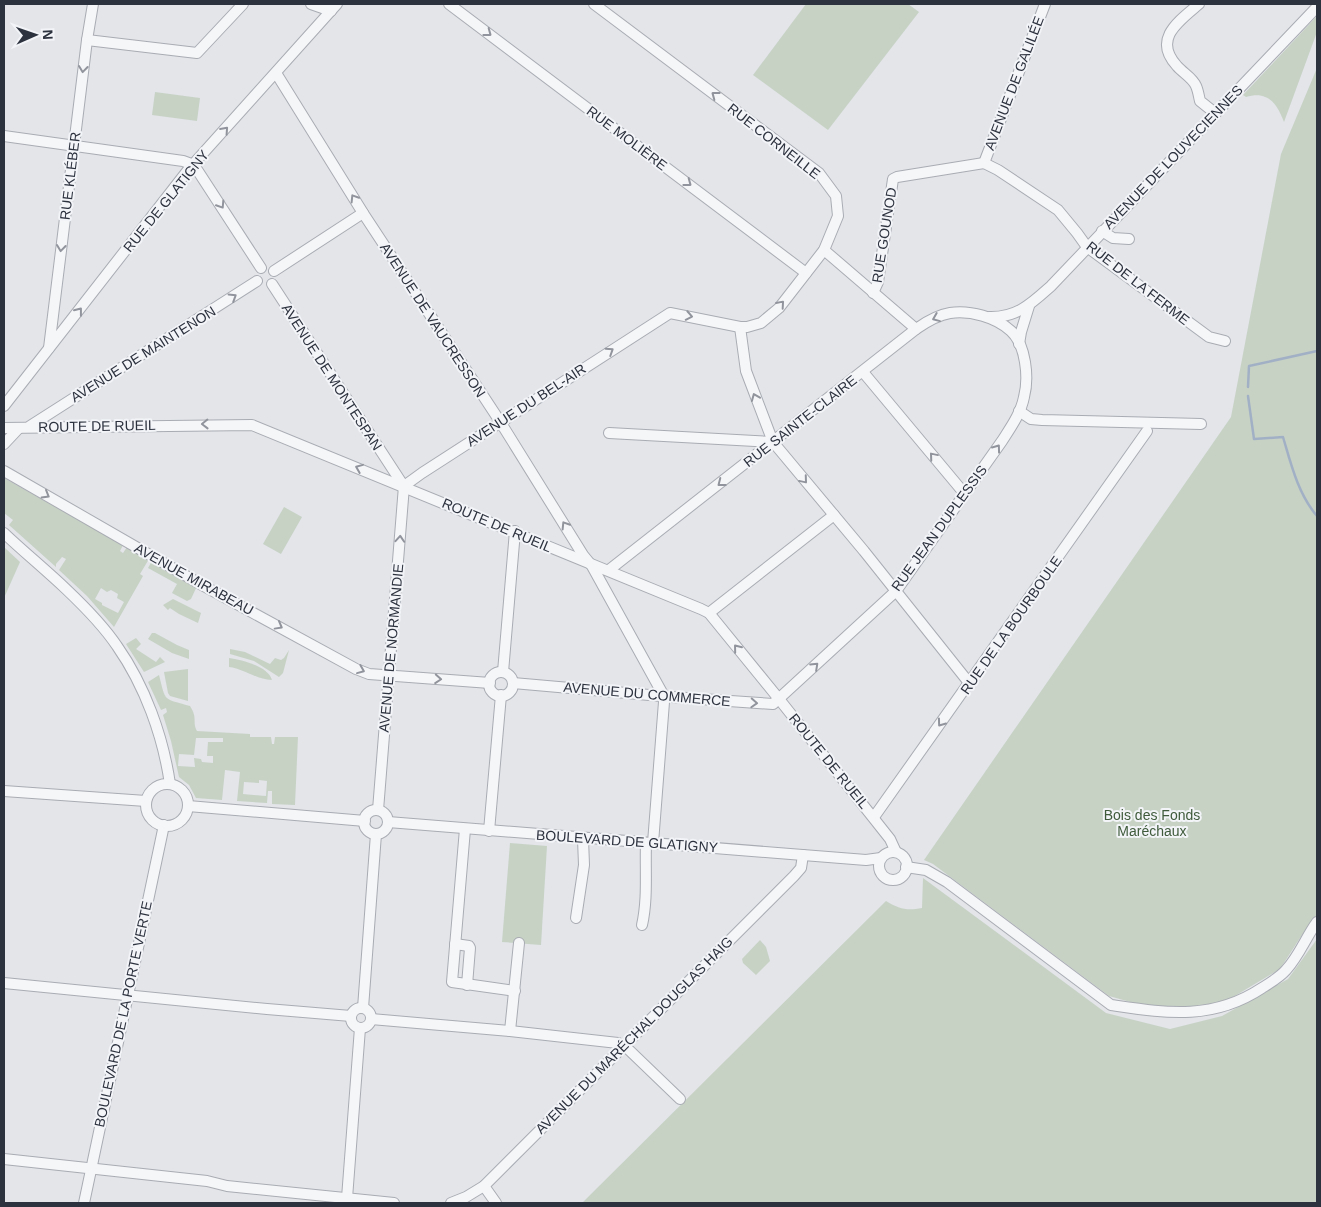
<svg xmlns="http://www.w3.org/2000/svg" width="1321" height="1207" font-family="Arial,sans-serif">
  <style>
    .green { fill: #c7d2c5; fill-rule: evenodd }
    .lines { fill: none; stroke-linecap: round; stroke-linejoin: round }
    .stream { stroke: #a2b0c5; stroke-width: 2.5 }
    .minor-casing { stroke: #a9acb3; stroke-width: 12 }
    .minor { stroke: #f5f6f8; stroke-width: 10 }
    .oneway { stroke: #91949c }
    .labels { text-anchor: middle; stroke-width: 4; stroke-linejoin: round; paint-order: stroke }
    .street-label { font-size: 14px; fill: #2d323f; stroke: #f2f4f7 }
    .park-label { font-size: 14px; fill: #3f5a3b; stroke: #f2f4f7 }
  </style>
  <rect width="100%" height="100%" fill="#e3e5e9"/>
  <g class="green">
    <polygon points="806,4 908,4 919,12 828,130 753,75"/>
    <path d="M1317 16V32L1284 122C1277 104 1268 90 1246 97L1243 95Z"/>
    <polygon points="1317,68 1317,915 1300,938 1280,969 1218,1006 1169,1013 1109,996 933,864 924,860 1231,417 1281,154"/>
    <polygon points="155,92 200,98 197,121 152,115"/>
    <path d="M4 478 123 545 120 551 123 553 127 547 149 559 140 574 143 576 114 627 87 596 59 570 66 559 62 557 56 564V567L9 525 13 520 4 513ZM101 588 107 592 111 590 118 594 117 598 124 602 118 613 102 605V603L95 599Z"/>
    <polygon points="284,507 302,517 281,554 263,544"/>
    <polygon points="4,547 20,562 4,598"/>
    <polygon points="152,561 197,586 191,599 187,601 172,593 177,584 148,568"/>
    <polygon points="173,599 201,613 198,623 179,614 170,608 168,610 163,605"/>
    <polygon points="152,633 155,633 177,645 189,650 189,659 172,653 148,639"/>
    <polygon points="136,638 141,644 136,649 156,662 160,657 165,662 144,672 126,644"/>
    <polygon points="230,649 245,652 270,664 275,658 281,660 284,658 289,650 283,673 279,677 254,661 230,654"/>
    <path d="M229 658C242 660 268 666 272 680 257 680 245 669 229 667Z"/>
    <polygon points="188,669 188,701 170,696 168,693 164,672"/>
    <path d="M159 675C166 703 163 698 190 706 198 718 192 722 197 731L250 734V737H271L272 744H274L275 737H298L295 805 272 804V791H268L267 803 237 801 240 772 225 770 222 800 196 798 189 785 179 777 171 741 163 715 167 712 166 708 161 710 148 682ZM196 738H223V742H208L207 756H213V763L202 762 201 759 194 758 195 767 178 766 179 754 194 755ZM259 780 267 781 266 796 243 794 244 782 259 783Z"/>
    <polygon points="510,843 547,846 541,945 502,942"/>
    <path d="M923 878 1106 1013 1170 1029 1222 1016 1288 979 1317 939V1203H582L886 901C899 909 907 911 922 908Z"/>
    <polygon points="760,940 766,947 770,961 756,975 743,963 742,959"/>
  </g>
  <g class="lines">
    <g class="stream">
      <polyline points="1248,387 1249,366 1317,351"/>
      <path d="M1248 396 1254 439 1283 437C1291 464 1298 494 1317 516"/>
    </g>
    <g class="minor-casing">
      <g id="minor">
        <polyline points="311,4 331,11"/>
        <polyline points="449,4 806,273"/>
        <path d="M1199 4C1179 21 1152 39 1177 66 1183 73 1193 78 1196 86 1198 90 1199 97 1200 101L1215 113"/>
        <polyline points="87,40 197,53 243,4"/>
        <polyline points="276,73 363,213 501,423 583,555 592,566 660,689 664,696 664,702 653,843"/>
        <polyline points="4,136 183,161 194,165 261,268"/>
        <polyline points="984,163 998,170 1058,210 1077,233 1087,247 1209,337 1225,341"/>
        <polyline points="984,163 1045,4"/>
        <polyline points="1102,231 1113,238 1129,239"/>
        <polyline points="824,250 916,329"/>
        <polyline points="274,271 363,213"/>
        <polyline points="272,284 403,485"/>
        <polyline points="873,293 878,282 893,179 897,177 984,163"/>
        <path d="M989 317C1017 318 1032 303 1051 286L1317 7"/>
        <polyline points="740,327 746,371 773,442 864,551 970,684"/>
        <polyline points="1019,344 1021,332 1029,306"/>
        <polyline points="49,348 87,40 93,4"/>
        <polyline points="863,372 964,493"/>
        <polyline points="4,406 188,170 337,4"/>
        <polyline points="1019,411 1031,419 1042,420 1201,424"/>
        <polyline points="30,426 257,281"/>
        <polyline points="4,428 252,425 701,609 709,613 779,699 890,839 896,852"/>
        <polyline points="609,433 773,442"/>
        <polyline points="4,444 19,428"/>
        <polyline points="4,471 202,585 356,669 369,674 490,683"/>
        <polyline points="404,486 422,473 670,313 740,327 747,327 761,323 779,308 824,250 838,216 836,196 819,173 594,4"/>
        <path d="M4 533C24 552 46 570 66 589 85 607 103 625 117 646 145 686 163 736 170 784"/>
        <polyline points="709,613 834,515"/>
        <polyline points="503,672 515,531"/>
        <circle cx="501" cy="684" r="12"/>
        <path d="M513 683 672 697 773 704 896 591 1002 441C1011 427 1021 413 1024 397 1029 378 1026 345 1011 331 996 317 970 310 950 313 937 315 926 322 916 329L609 570"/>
        <circle cx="167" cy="805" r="21"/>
        <polyline points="4,791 146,801"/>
        <polyline points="188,806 365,821"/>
        <polyline points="378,810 404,486"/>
        <circle cx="376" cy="822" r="12"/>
        <polyline points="874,817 1147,431"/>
        <polyline points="388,822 866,860 881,858"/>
        <polyline points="465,829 452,982 515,991"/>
        <polyline points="489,831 501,695"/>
        <circle cx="893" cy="866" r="14"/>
        <path d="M906 867 926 870 947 882 1111 1005C1166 1013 1212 1021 1262 988 1270 983 1280 977 1286 970 1299 956 1306 937 1317 922"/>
        <polyline points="576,918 584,865 583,839"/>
        <path d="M642 925C648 898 645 871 646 843"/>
        <polyline points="455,944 469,946 470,948 467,985"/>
        <polyline points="4,983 267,1009 351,1016"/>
        <circle cx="361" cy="1018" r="10"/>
        <polyline points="363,1008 376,834"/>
        <polyline points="371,1019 510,1031 618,1043 628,1049 680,1099"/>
        <polyline points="510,1031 519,943"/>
        <polyline points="4,1159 207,1181 227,1186 394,1203"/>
        <polyline points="484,1186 496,1203"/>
        <polyline points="347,1198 360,1028"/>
        <polyline points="84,1203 164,825"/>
        <polyline points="451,1203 466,1197 484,1186 794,876 801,868 803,855"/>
      </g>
    </g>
    <use href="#minor" class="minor"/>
  </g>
  <defs><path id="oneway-chevron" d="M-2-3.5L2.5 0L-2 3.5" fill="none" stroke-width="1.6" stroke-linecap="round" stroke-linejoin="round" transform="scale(1.25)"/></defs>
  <g class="oneway">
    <use href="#oneway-chevron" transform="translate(488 33) rotate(37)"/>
    <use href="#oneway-chevron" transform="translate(83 69) rotate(97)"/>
    <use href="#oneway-chevron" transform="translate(715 95) rotate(-143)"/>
    <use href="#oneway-chevron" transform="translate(225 130) rotate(-48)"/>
    <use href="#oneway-chevron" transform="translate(688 183) rotate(37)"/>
    <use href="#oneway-chevron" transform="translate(354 198) rotate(-122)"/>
    <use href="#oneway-chevron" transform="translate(221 205) rotate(57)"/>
    <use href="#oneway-chevron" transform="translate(61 248) rotate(97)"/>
    <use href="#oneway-chevron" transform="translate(233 297) rotate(-32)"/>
    <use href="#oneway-chevron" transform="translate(781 304) rotate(-49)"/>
    <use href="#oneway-chevron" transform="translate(79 311) rotate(-52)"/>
    <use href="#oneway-chevron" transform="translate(689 316) rotate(11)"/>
    <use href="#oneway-chevron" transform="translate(936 318) rotate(158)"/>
    <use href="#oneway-chevron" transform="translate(610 351) rotate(-33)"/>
    <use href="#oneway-chevron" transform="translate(755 397) rotate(-112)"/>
    <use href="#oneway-chevron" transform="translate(205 424) rotate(179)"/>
    <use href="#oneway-chevron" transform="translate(997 448) rotate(-54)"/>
    <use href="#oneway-chevron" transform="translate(933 456) rotate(-130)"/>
    <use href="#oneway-chevron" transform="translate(359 468) rotate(-158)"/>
    <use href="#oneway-chevron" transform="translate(804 480) rotate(50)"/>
    <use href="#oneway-chevron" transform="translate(721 483) rotate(142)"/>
    <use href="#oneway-chevron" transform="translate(46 495) rotate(30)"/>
    <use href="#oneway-chevron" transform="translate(565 525) rotate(-122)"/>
    <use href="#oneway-chevron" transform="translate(400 539) rotate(-86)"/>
    <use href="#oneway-chevron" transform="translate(279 626) rotate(29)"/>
    <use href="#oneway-chevron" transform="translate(737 648) rotate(-129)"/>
    <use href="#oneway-chevron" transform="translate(815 666) rotate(-43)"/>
    <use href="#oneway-chevron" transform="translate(361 670) rotate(22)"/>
    <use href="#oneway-chevron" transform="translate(438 679) rotate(4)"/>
    <use href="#oneway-chevron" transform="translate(754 703) rotate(3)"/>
    <use href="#oneway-chevron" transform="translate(941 723) rotate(126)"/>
  </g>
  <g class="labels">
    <g class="street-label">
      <text transform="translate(1014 83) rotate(-69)" y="5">AVENUE DE GALILÉE</text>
      <text transform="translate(627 138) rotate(37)" y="5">RUE MOLIÈRE</text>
      <text transform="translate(774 141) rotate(38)" y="5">RUE CORNEILLE</text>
      <text transform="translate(1173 157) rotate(-46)" y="5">AVENUE DE LOUVECIENNES</text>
      <text transform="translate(70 176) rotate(-83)" y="5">RUE KLÉBER</text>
      <text transform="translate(166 201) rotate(-51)" y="5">RUE DE GLATIGNY</text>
      <text transform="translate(884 235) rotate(-81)" y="5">RUE GOUNOD</text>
      <text transform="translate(1138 283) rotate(38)" y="5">RUE DE LA FERME</text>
      <text transform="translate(433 320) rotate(57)" y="5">AVENUE DE VAUCRESSON</text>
      <text transform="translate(143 354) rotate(-32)" y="5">AVENUE DE MAINTENON</text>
      <text transform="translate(332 377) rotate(57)" y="5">AVENUE DE MONTESPAN</text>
      <text transform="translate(526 405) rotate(-33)" y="5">AVENUE DU BEL-AIR</text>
      <text transform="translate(800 421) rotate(-38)" y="5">RUE SAINTE-CLAIRE</text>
      <text transform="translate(97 426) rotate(-1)" y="5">ROUTE DE RUEIL</text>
      <text transform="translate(497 525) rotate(23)" y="5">ROUTE DE RUEIL</text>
      <text transform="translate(939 528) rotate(-54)" y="5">RUE JEAN DUPLESSIS</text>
      <text transform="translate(194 579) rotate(29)" y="5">AVENUE MIRABEAU</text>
      <text transform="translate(1011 625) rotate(-55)" y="5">RUE DE LA BOURBOULE</text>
      <text transform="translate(391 648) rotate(-85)" y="5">AVENUE DE NORMANDIE</text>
      <text transform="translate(647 694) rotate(5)" y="5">AVENUE DU COMMERCE</text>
      <text transform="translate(829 761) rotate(51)" y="5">ROUTE DE RUEIL</text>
      <text transform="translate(627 841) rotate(4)" y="5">BOULEVARD DE GLATIGNY</text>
      <text transform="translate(123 1014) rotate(-78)" y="5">BOULEVARD DE LA PORTE VERTE</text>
      <text transform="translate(634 1035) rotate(-45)" y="5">AVENUE DU MARÉCHAL DOUGLAS HAIG</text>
    </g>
    <g class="park-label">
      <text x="1152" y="820">Bois des Fonds<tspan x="1152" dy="16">Maréchaux</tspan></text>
    </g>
  </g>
  <rect width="1321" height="1207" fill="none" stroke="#2d323f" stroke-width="10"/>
  <g transform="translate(35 35) rotate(88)" stroke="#f2f4f7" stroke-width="4" paint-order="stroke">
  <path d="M0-4L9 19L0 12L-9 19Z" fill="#2d323f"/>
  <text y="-8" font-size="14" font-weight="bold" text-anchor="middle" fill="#2d323f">N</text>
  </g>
</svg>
